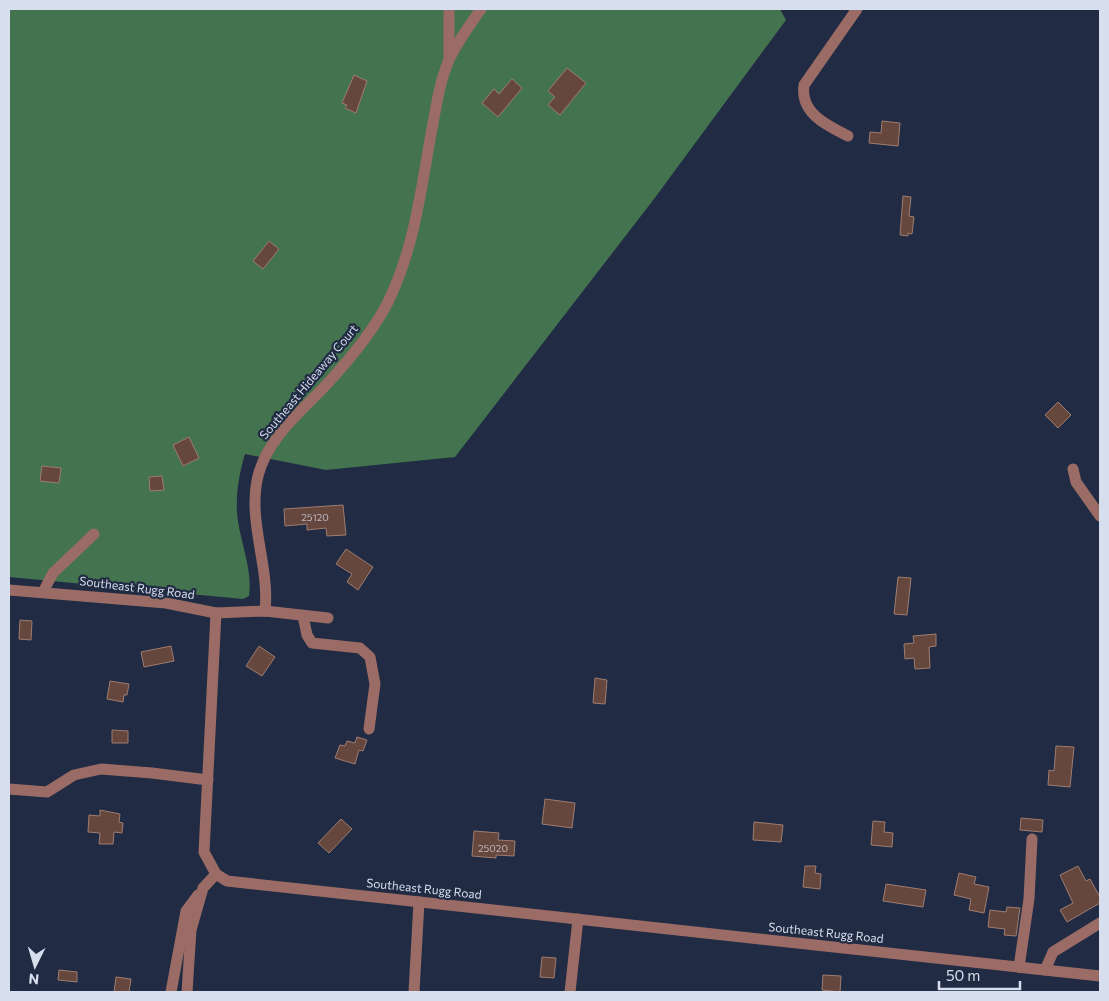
<svg xmlns="http://www.w3.org/2000/svg" width="1109" height="1001" font-family="Commissioner,sans-serif">
  <style>
    .forest { fill: #43734f }
    .building { fill: #66473d; stroke: #9f7d71 }
    .lines { fill: none; stroke-linecap: round; stroke-linejoin: round }
    .minor { stroke: #9b6c66; stroke-width: 11 }
    .labels { text-anchor: middle; stroke-width: 4.5; stroke-linejoin: round; paint-order: stroke }
    .number-label { font-size: 10px; fill: #bbb8c2 }
    .street-label { font-size: 12px; fill: #d7deee; stroke: #212b43 }
  </style>
  <rect width="100%" height="100%" fill="#212b43"/>
  <path class="forest" d="M9 9H780L786 20 654 199 455 457 326 470 245 454C239 474 236 492 237 512 239 541 253 567 249 596L243 599 9 577Z"/>
  <g class="building">
    <polygon points="567,68 586,83 560,115 548,105 555,97 548,91"/>
    <polygon points="354,75 367,81 356,113 345,108 347,105 342,103"/>
    <polygon points="512,79 522,88 498,117 482,103 494,89 499,94"/>
    <polygon points="882,121 900,123 898,146 869,143 870,132 881,133"/>
    <polygon points="903,196 911,197 909,216 914,217 912,234 908,233 908,236 900,235"/>
    <polygon points="269,241 279,249 263,269 253,261"/>
    <polygon points="1058,402 1071,415 1058,428 1045,415"/>
    <polygon points="189,437 199,458 183,466 173,445"/>
    <polygon points="42,466 61,468 59,483 40,481"/>
    <polygon points="162,476 164,490 150,491 149,477"/>
    <polygon points="343,505 346,535 327,536 326,528 307,530 307,524 285,526 284,509"/>
    <polygon points="346,549 373,567 358,590 347,582 352,574 336,564"/>
    <polygon points="898,577 911,578 907,615 894,614"/>
    <polygon points="20,620 32,621 31,640 19,639"/>
    <polygon points="936,634 936,646 929,647 930,668 915,669 914,658 905,659 904,644 914,643 913,636"/>
    <polygon points="171,646 174,661 144,667 141,652"/>
    <polygon points="259,646 275,657 262,676 246,666"/>
    <polygon points="595,678 607,680 605,704 593,703"/>
    <polygon points="110,681 129,684 127,695 124,695 123,702 107,699"/>
    <polygon points="112,730 128,731 128,743 112,743"/>
    <polygon points="357,737 367,740 363,751 359,750 355,764 335,758 340,745 345,746 347,741 355,743"/>
    <polygon points="1056,746 1074,747 1070,787 1048,785 1049,770 1054,771"/>
    <polygon points="545,799 575,803 572,828 542,824"/>
    <polygon points="100,810 120,814 119,822 123,823 122,833 114,832 113,844 99,844 100,833 88,832 89,815 100,816"/>
    <polygon points="1021,818 1043,820 1042,832 1020,830"/>
    <polygon points="341,819 352,829 329,853 318,843"/>
    <polygon points="873,821 885,822 884,832 893,833 892,847 871,845"/>
    <polygon points="754,822 783,825 781,842 753,840"/>
    <polygon points="474,831 499,833 498,840 515,841 514,856 496,855 496,858 472,856"/>
    <polygon points="805,866 816,866 815,873 821,874 820,889 803,887"/>
    <polygon points="1078,866 1086,881 1090,879 1100,897 1100,903 1067,922 1060,910 1073,903 1060,875"/>
    <polygon points="959,873 976,877 974,884 989,887 984,913 969,910 971,899 954,895"/>
    <polygon points="886,884 926,890 923,907 883,901"/>
    <polygon points="1007,907 1020,908 1016,936 1004,935 1005,929 988,927 990,910 1006,912"/>
    <polygon points="542,957 556,958 554,978 540,977"/>
    <polygon points="59,970 77,972 77,982 58,980"/>
    <polygon points="823,975 841,976 840,992 822,990"/>
    <polygon points="116,977 131,979 129,992 114,992"/>
  </g>
  <g class="lines">
    <g class="minor">
      <polyline points="449,58 449,9"/>
      <path d="M848 136C826 125 800 113 804 85L857 9"/>
      <polyline points="1073,469 1076,482 1100,516"/>
      <polyline points="9,590 166,603 216,613 265,611 328,618"/>
      <polyline points="43,592 53,573 94,534"/>
      <path d="M265 611C270 566 247 521 258 476 268 437 301 412 327 384 350 359 373 332 388 302 414 249 421 190 431 134 436 109 439 83 449 60 457 42 470 25 481 9"/>
      <polyline points="216,613 204,852 216,874 227,881 1100,976"/>
      <polyline points="303,616 307,635 312,643 360,648 370,657 375,684 369,729"/>
      <polyline points="9,789 47,792 74,775 101,769 152,773 208,780"/>
      <polyline points="1019,967 1029,899 1032,839"/>
      <polyline points="1045,970 1053,952 1100,923"/>
      <polyline points="171,992 186,911 198,895"/>
      <polyline points="187,992 191,930 203,888 216,874"/>
      <polyline points="414,992 419,902"/>
      <polyline points="570,992 578,919"/>
    </g>
  </g>
  <g class="labels">
    <g class="number-label">
      <text x="315" y="521">25120</text>
      <text x="493" y="852">25020</text>
    </g>
    <g class="street-label">
      <text transform="translate(309 382) rotate(-50)" y="4">Southeast Hideaway Court</text>
      <text transform="translate(137 588) rotate(7)" y="4">Southeast Rugg Road</text>
      <text transform="translate(424 889) rotate(6)" y="4">Southeast Rugg Road</text>
      <text transform="translate(826 933) rotate(6)" y="4">Southeast Rugg Road</text>
    </g>
  </g>
  <rect width="1109" height="1001" fill="none" stroke="#d7deee" stroke-width="20"/>
  <g transform="translate(35 966) rotate(185)" stroke="#212b43" stroke-width="4" paint-order="stroke">
  <path d="M0-4L9 19L0 12L-9 19Z" fill="#d7deee"/>
  <text y="-8" font-size="14" font-weight="bold" text-anchor="middle" fill="#d7deee">N</text>
  </g>
  <path d="M939 981v8h81v-8" fill="none" stroke="#d7deee" stroke-width="2.5"/>
  <text x="946" y="981" font-size="15" fill="#d7deee" stroke="#212b43" stroke-width="4" paint-order="stroke">50 m</text>
</svg>
